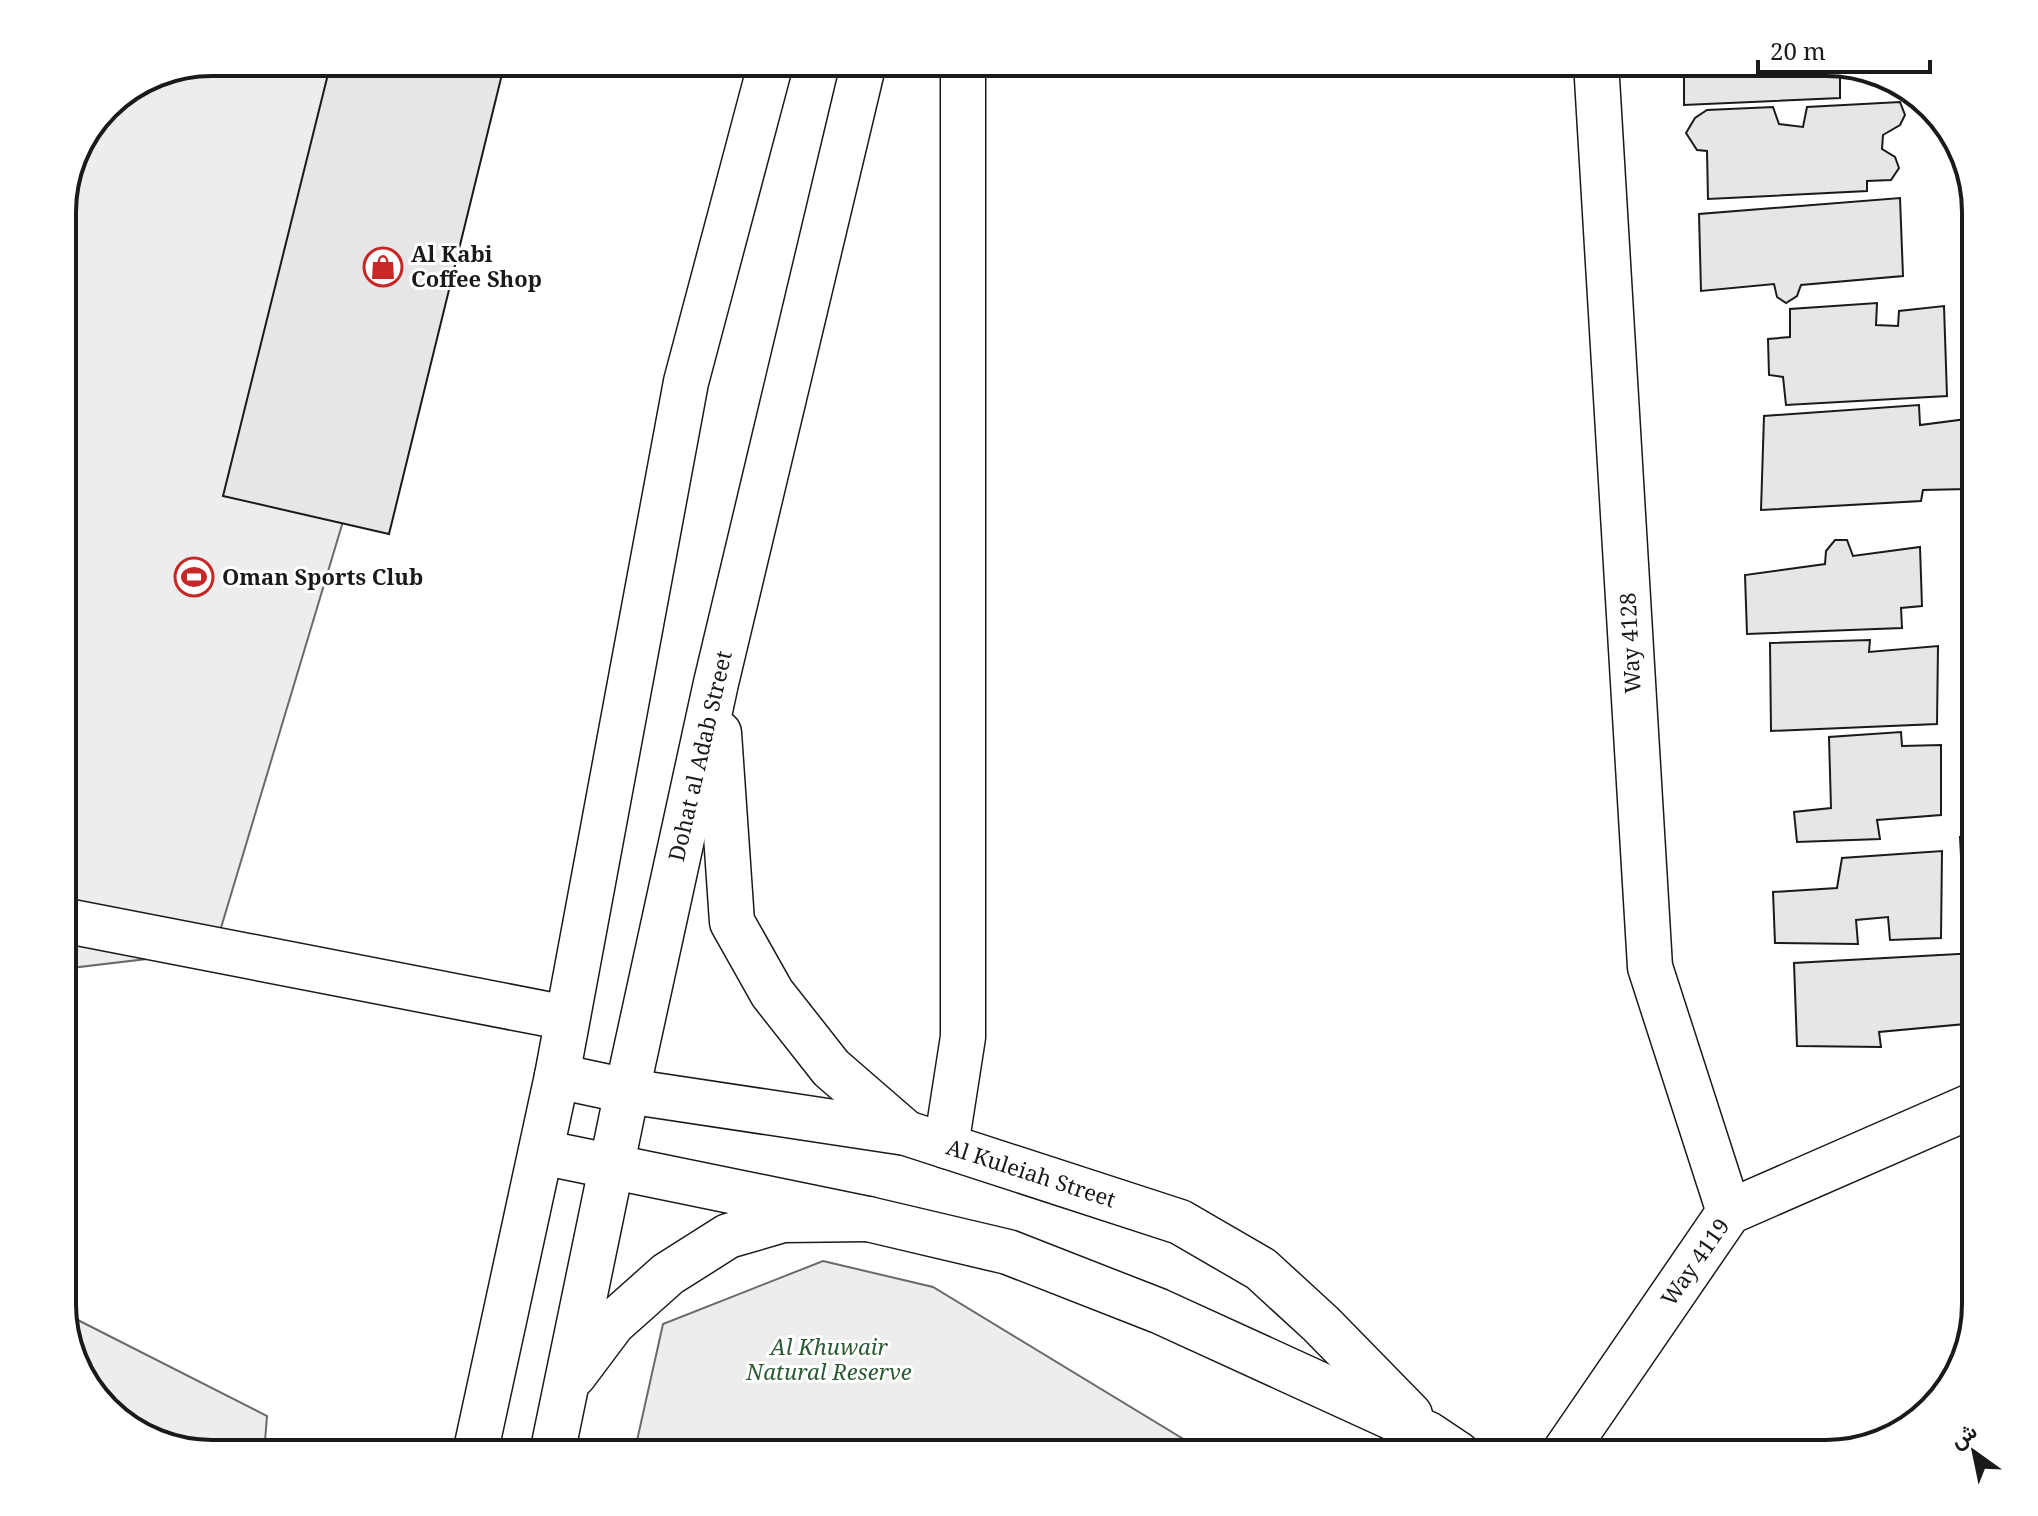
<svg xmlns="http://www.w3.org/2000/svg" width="2038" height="1516" font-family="'Noto Serif',Vazirmatn,serif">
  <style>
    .built { fill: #ededed; stroke: #6a6a6a; stroke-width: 2 }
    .building { fill: #e6e6e6; stroke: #1a1a1a; stroke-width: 2 }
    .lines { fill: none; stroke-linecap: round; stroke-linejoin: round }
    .minor-casing { stroke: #1a1a1a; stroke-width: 47 }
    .major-casing { stroke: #1a1a1a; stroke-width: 47 }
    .minor { stroke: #fff; stroke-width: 44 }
    .major { stroke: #fff; stroke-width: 44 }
    .labels { text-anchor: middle; stroke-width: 6; stroke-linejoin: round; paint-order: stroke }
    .poi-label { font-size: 22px; font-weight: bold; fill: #1a1a1a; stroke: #fff; text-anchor: start }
    .street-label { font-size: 22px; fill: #1a1a1a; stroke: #fff }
    .park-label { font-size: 22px; font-style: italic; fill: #2b5a34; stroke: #fff }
    .rim { fill: none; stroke: #1a1a1a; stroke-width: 4 }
  </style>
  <rect width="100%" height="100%" fill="#fff"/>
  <g class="built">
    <polygon points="212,62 481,62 214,951 62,969 62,202 77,146 113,100"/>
    <polygon points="823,1261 933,1287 1208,1454 634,1454 663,1324"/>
    <polygon points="62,1312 267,1416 264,1454 212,1454 120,1423 78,1371"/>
  </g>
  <g class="building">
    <polygon points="331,62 505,62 389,534 223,496"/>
    <polygon points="1697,62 1826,62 1840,67 1840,98 1684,105 1684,63"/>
    <polygon points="1900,102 1905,115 1900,125 1883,135 1882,149 1895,157 1899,168 1891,180 1867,181 1867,191 1708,199 1707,151 1697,150 1686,133 1695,118 1707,110 1773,107 1779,124 1803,127 1807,107"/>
    <polygon points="1900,198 1903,276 1801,285 1797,296 1786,303 1777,297 1774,284 1701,291 1699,214"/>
    <polygon points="1877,303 1876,325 1898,326 1899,311 1944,306 1947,396 1786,405 1783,377 1769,375 1768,339 1790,337 1790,309"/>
    <polygon points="1919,405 1920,425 1967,419 1968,489 1923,490 1921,501 1761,510 1764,416"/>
    <polygon points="1835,540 1847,540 1853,556 1920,547 1922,606 1901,608 1902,628 1747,634 1745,575 1825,564 1826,551"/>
    <polygon points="1870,640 1869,652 1938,646 1937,724 1771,731 1770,643"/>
    <polygon points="1901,732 1902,746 1941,745 1941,815 1877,820 1880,839 1797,842 1794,812 1831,808 1829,737"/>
    <polygon points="1976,836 1976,934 1965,933 1960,837"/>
    <polygon points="1942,851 1941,938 1890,940 1888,917 1856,920 1858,944 1775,943 1773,892 1837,888 1842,858"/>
    <polygon points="1976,953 1976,1023 1879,1032 1881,1047 1797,1046 1794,963"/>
  </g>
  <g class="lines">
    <g class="minor-casing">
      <g id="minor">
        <polyline points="1596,62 1650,967 1729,1212"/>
        <polyline points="62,920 567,1018"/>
        <polyline points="557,1076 627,1091 906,1133 1180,1222 1261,1269 1321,1324 1410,1415"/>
        <polyline points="946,1146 963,1037 963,62"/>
        <polyline points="541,1152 868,1219 1008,1252 1159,1311 1428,1434 1458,1454"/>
        <polyline points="1563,1454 1729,1212 1976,1104"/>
      </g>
    </g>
    <g class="major-casing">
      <g id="major">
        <polyline points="719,733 732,922 772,993 831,1068 906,1133"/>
        <polyline points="574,1375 613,1323 668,1274 728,1236 783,1220 868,1219"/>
        <polyline points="475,1454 557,1076 686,382 771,62"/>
        <polyline points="552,1454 627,1091 716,683 864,62"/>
      </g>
    </g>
    <use href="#minor" class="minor"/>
    <use href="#major" class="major"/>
  </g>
  <defs>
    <g id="shop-ring" transform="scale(2)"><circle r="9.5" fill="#fff" stroke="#c62828" stroke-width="1.5"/><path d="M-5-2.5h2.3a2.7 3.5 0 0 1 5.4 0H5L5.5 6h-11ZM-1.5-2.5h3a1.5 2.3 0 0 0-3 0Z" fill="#c62828"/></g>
    <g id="stadium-ring" transform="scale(2)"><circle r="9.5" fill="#fff" stroke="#c62828" stroke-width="1.5"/><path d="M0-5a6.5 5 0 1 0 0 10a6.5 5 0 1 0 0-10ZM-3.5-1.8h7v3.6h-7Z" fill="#c62828"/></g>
  </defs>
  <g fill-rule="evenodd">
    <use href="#shop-ring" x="383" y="267"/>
    <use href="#stadium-ring" x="194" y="577"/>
  </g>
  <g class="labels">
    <g class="poi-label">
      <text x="411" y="262">Al Kabi<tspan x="411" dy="25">Coffee Shop</tspan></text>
      <text x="222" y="585">Oman Sports Club</text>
    </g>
    <g class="street-label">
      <text transform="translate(1630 643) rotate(-93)" y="8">Way 4128</text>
      <text transform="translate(700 756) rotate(-77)" y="8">Dohat al Adab Street</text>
      <text transform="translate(1031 1173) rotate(18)" y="8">Al Kuleiah Street</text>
      <text transform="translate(1695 1262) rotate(-55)" y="8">Way 4119</text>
    </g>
    <g class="park-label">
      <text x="829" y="1355">Al Khuwair<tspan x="829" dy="25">Natural Reserve</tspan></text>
    </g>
  </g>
  <path d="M0 0H2038V1516H0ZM212 76H1826A136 136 0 0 1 1962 212V1304A136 136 0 0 1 1826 1440H212A136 136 0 0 1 76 1304V212A136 136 0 0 1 212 76Z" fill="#fff" fill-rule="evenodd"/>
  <path class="rim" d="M212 76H1826A136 136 0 0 1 1962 212V1304A136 136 0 0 1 1826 1440H212A136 136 0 0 1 76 1304V212A136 136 0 0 1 212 76Z"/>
  <g transform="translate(1974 1452) rotate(327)" stroke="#ffffff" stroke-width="6" paint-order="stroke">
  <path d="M0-6L14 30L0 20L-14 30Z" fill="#1a1a1a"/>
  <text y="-12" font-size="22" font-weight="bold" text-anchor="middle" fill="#1a1a1a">ش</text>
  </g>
  <path d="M1758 60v12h172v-12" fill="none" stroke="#1a1a1a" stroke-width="4"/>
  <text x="1770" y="60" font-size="24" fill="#1a1a1a" stroke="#ffffff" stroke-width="6" paint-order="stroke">20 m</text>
</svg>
